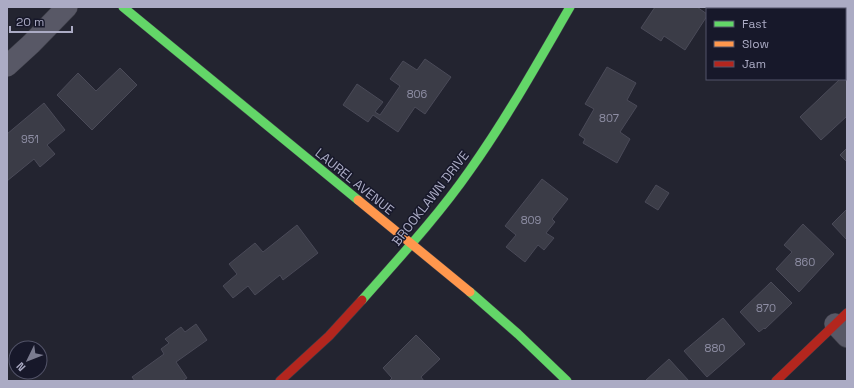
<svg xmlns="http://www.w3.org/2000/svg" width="854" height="388" font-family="'Space Grotesk',sans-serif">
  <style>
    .building { fill: #3b3c47; stroke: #4a4a58 }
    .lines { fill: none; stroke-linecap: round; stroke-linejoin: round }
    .street-casing { stroke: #3d3e47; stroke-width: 22 }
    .fast-casing { stroke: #3d3e47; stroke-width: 10 }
    .slow-casing { stroke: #3d3e47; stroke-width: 10 }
    .jam-casing { stroke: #3d3e47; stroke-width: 10 }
    .street { stroke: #585866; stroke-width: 21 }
    .fast { stroke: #63d668; stroke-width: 9 }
    .slow { stroke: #ff974d; stroke-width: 9 }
    .jam { stroke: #b3261e; stroke-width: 9 }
    .labels { text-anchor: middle; stroke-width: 3; stroke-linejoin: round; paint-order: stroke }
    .number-label { font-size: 11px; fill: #8f8fa5 }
    .street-label { font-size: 13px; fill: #ababc4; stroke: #17182a }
  </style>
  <rect width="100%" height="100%" fill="#232430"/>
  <g class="building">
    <polygon points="655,7 697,7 707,14 707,16 685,50 664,36 661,41 641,28"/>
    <polygon points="425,59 451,77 425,114 415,107 398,132 373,115 368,122 343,105 357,84 383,102 375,112 380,115 400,86 390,79 403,61 417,70"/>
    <polygon points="607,67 636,83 627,100 637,106 620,132 630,139 617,163 583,143 585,139 579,135 594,109 585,104"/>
    <polygon points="120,68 137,85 92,130 57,95 78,73 96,91"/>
    <polygon points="840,79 844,79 847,82 847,116 821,140 800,117"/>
    <polygon points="44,103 65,130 47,145 55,154 40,167 34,159 7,181 7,134"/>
    <polygon points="847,148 847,162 840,155"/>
    <polygon points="542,179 568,199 552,219 555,222 546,233 554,238 544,250 538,245 525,262 506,247 516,235 505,226"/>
    <polygon points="656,185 669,193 658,210 645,202"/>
    <polygon points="847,209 847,240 832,224"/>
    <polygon points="803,224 834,254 799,292 776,269 792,252 784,245"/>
    <polygon points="297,225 318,253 283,280 280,275 255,295 248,286 233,298 223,286 237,274 229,264 255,243 263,252"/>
    <polygon points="771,282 792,303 765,329 764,328 759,332 740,312"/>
    <polygon points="723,318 745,344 707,377 684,351"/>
    <polygon points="196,324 207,340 176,362 187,378 182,381 135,381 132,377 164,354 161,349 169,343 165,339 181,327 185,332"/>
    <polygon points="416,335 440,359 421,377 424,381 389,381 392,378 383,368"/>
    <polygon points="669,359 689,381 645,381"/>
  </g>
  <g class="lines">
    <g class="street-casing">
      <g id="street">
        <polyline points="7,66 31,44 67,7"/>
        <polyline points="835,324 847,337"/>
      </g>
    </g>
    <g class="fast-casing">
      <g id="fast">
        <polyline points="123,7 358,200"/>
        <polyline points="470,292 518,334 567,381"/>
        <path d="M362 300C399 258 438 216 470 170 507 118 538 62 570 7"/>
      </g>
    </g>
    <g class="slow-casing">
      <polyline id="slow" points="358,200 470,292"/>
    </g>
    <g class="jam-casing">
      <g id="jam">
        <polyline points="280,381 329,336 362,300"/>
        <polyline points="776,381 847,313"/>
      </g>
    </g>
    <use href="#street" class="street"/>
    <use href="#fast" class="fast"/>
    <use href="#slow" class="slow"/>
    <use href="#jam" class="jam"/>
  </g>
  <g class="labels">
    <g class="number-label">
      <text x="417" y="98">806</text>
      <text x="609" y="122">807</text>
      <text x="30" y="143">951</text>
      <text x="531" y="224">809</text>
      <text x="805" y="266">860</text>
      <text x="766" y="312">870</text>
      <text x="715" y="352">880</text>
    </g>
    <g class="street-label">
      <text transform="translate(355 181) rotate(39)" y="5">LAUREL AVENUE</text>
      <text transform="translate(430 198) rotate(-52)" y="5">BROOKLAWN DRIVE</text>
    </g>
  </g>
  <rect width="854" height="388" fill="none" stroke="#ababc4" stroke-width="16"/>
  <rect x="706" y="8" width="140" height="72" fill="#17182a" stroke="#525368"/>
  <rect x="714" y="21" width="20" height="6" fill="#63d668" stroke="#525368"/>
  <text x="742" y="28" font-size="12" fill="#ababc4">Fast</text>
  <rect x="714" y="41" width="20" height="6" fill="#ff974d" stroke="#525368"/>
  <text x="742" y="48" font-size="12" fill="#ababc4">Slow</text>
  <rect x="714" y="61" width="20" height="6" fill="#b3261e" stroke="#525368"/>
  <text x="742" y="68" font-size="12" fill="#ababc4">Jam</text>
  <g transform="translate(28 360) rotate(227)"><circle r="19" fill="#17182a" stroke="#525368"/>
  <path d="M0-3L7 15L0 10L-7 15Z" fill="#7b7c90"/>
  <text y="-6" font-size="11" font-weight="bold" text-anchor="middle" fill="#ababc4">N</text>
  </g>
  <path d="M10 26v6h62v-6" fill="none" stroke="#ababc4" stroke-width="2"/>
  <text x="16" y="26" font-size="12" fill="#ababc4" stroke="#17182a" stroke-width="3" paint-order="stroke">20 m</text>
</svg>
